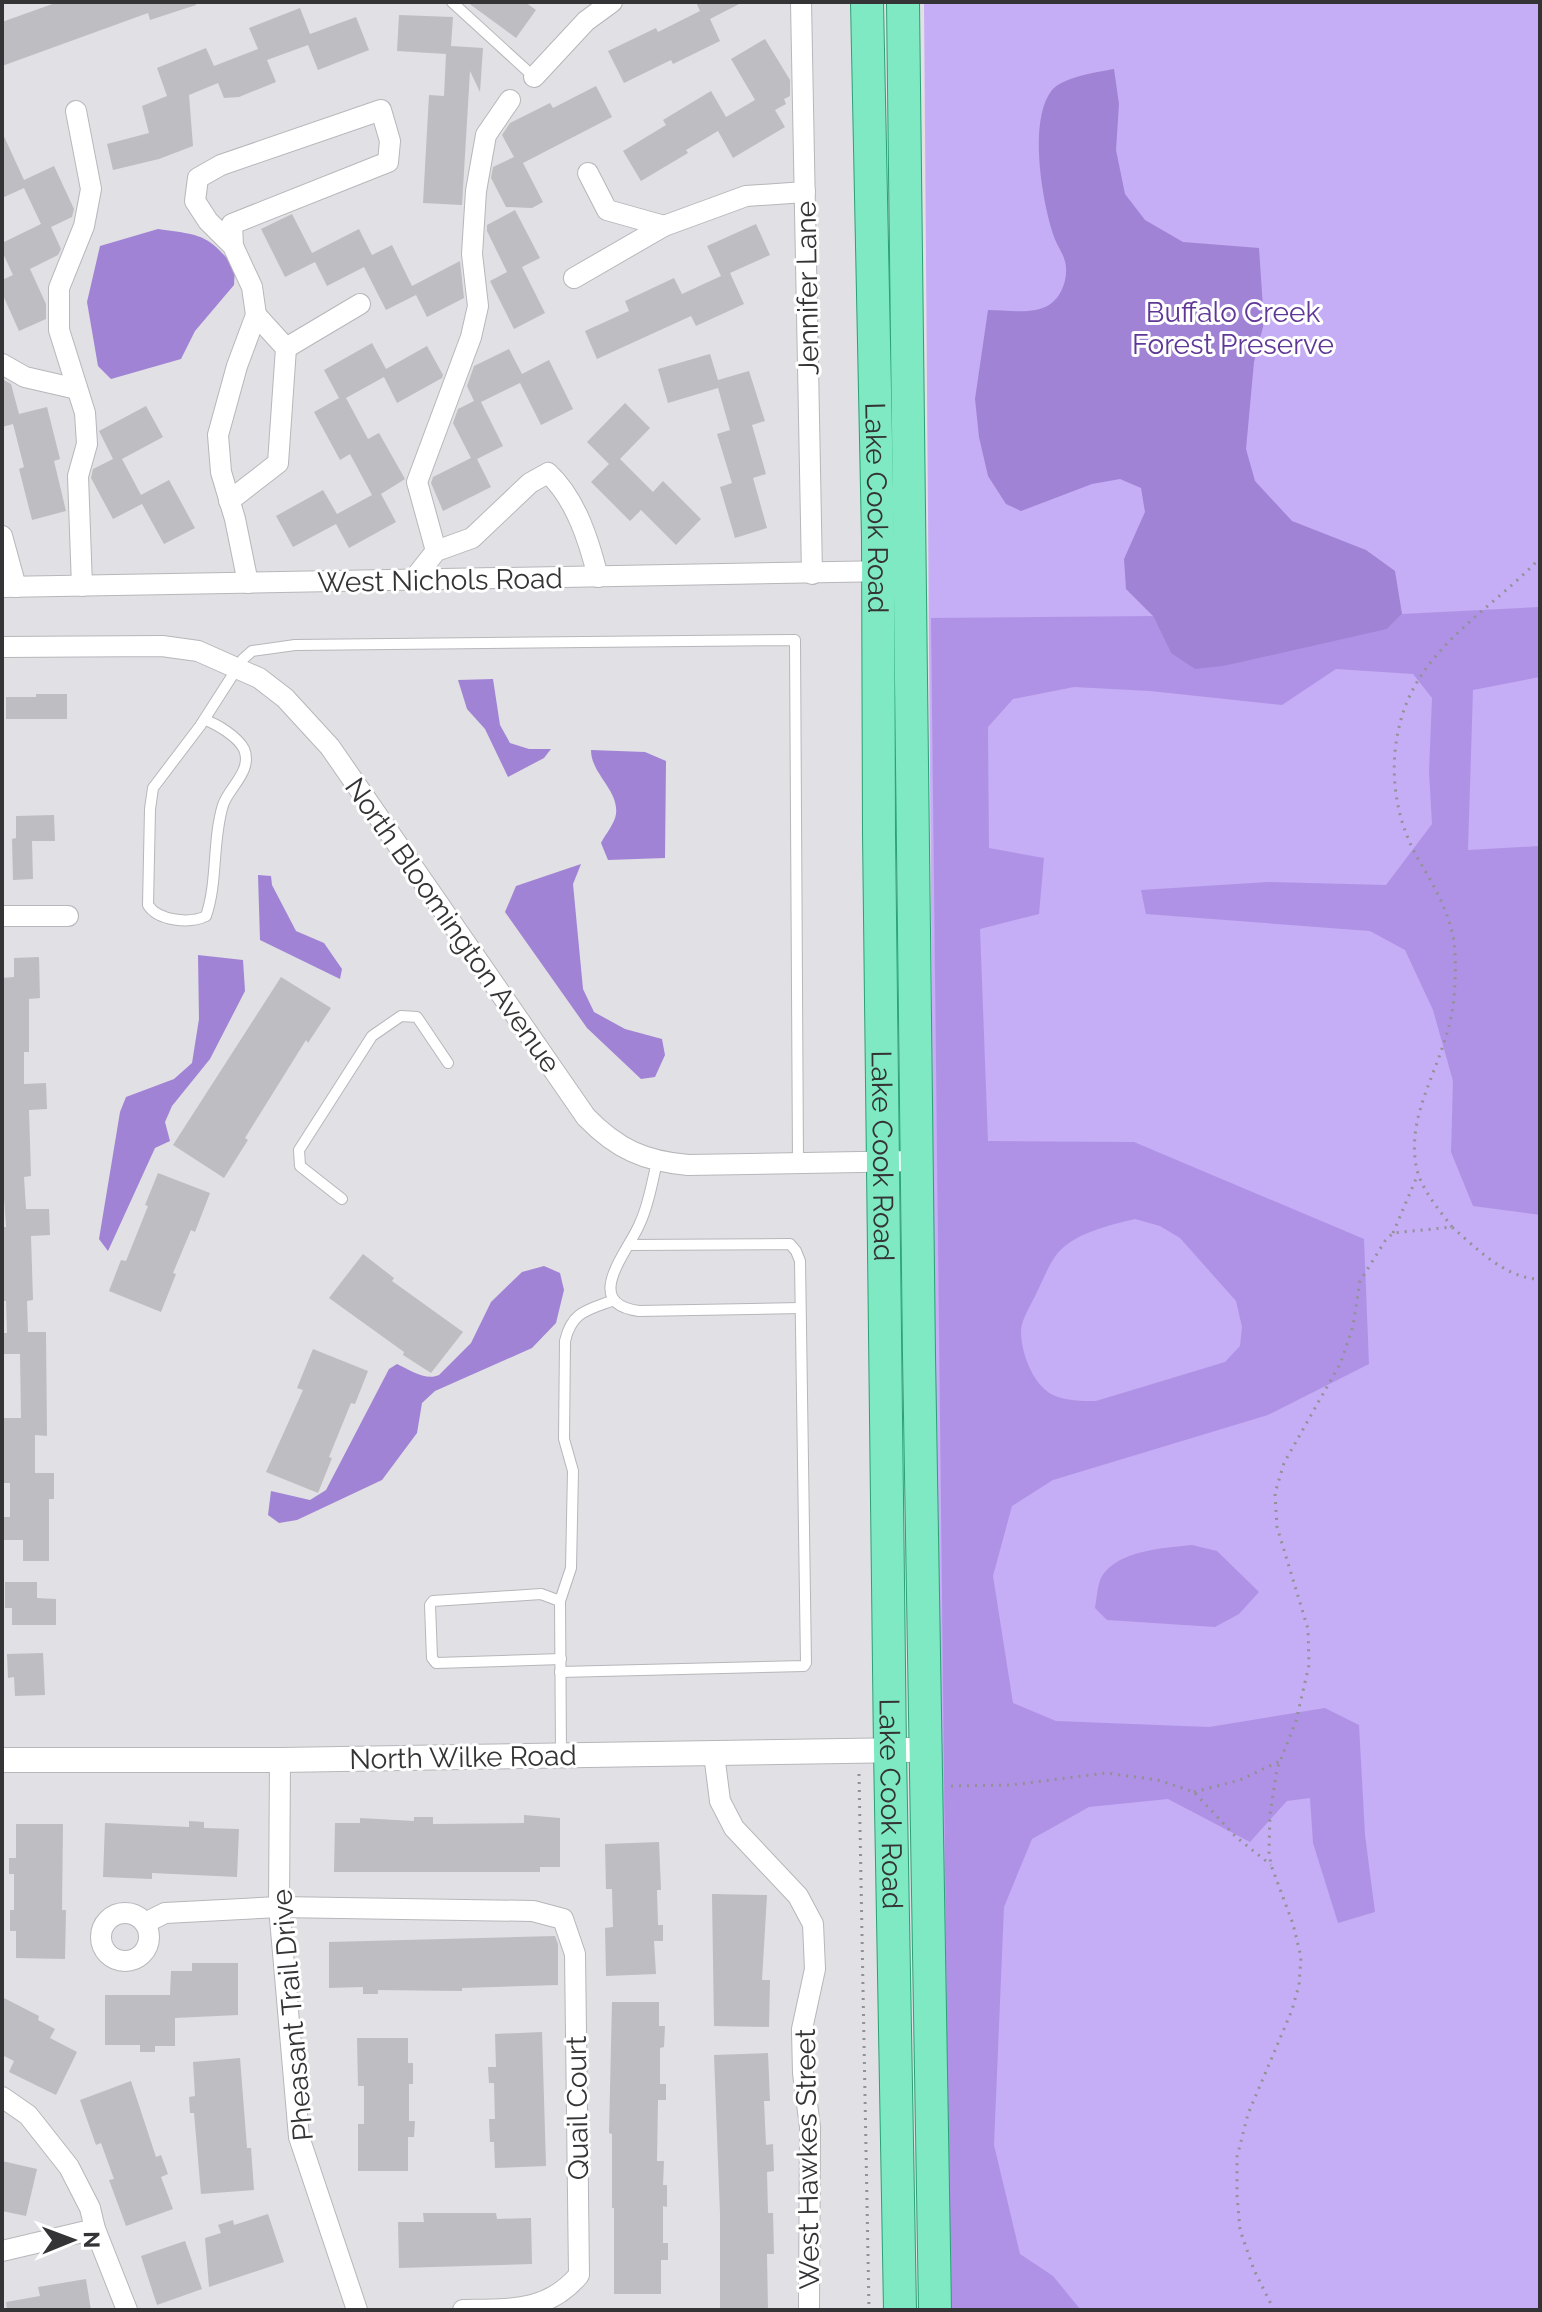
<svg xmlns="http://www.w3.org/2000/svg" width="1542" height="2312" font-family="Raleway,sans-serif">
  <style>
    .green { fill: #c5aef5 }
    .forest { fill: #af92e5; fill-rule: evenodd }
    .water { fill: #a083d5 }
    .building { fill: #bebdc1 }
    .lines { fill: none; stroke-linecap: round; stroke-linejoin: round }
    .service-casing { stroke: #b7b6ba; stroke-width: 12 }
    .minor-casing { stroke: #b7b6ba; stroke-width: 22 }
    .tertiary-casing { stroke: #b7b6ba; stroke-width: 26 }
    .primary-casing { stroke: #2ca076; stroke-width: 34 }
    .path { stroke: #929194; stroke-width: 3; stroke-dasharray: 2 6; stroke-linecap: butt }
    .service { stroke: #fff; stroke-width: 10 }
    .minor { stroke: #fff; stroke-width: 20 }
    .tertiary { stroke: #fff; stroke-width: 24 }
    .primary { stroke: #7ee9c2; stroke-width: 32 }
    .labels { text-anchor: middle; stroke-width: 6; stroke-linejoin: round; paint-order: stroke }
    .street-label { font-size: 28px; fill: #343335; stroke: #fff }
    .park-label { font-size: 28px; fill: #5f3797; stroke: #fff }
  </style>
  <rect width="100%" height="100%" fill="#e1e0e4"/>
  <polygon class="green" points="924,2 1540,2 1540,2310 946,2310 938,1800"/>
  <g class="forest">
    <path d="M1540 607V677L1473 690 1468 850 1540 846V1215L1473 1206 1451 1152 1453 1081 1433 1010 1405 950 1370 931 1146 914 1141 890 1268 882 1386 885 1432 824 1429 772 1432 698 1413 674 1336 669 1282 705 1150 691 1074 687 1013 699 988 727 989 848 1044 858 1039 914 980 929 988 1141 1134 1142 1364 1239 1369 1364 1268 1415 1053 1480 1012 1506 993 1576 1013 1703 1056 1721 1209 1727 1325 1708 1359 1725 1365 1835 1375 1912 1338 1923 1313 1843 1310 1798 1287 1801 1250 1842 1168 1799 1089 1807 1032 1839 1004 1907 994 2145 1020 2254 1053 2276 1080 2309 950 2310 931 618 1153 616 1171 653 1387 629 1402 614ZM1135 1219 1160 1226 1180 1238 1236 1301 1242 1327 1240 1346 1225 1362 1096 1401C1082 1401 1066 1401 1053 1395 1033 1385 1021 1353 1021 1331 1021 1320 1032 1303 1037 1292 1043 1280 1049 1264 1057 1254 1074 1233 1110 1225 1135 1219Z"/>
    <path d="M1192 1545 1217 1551 1259 1592 1239 1614 1215 1627 1107 1620 1095 1608C1097 1598 1097 1585 1102 1576 1119 1550 1164 1548 1192 1545Z"/>
  </g>
  <g class="water">
    <path d="M1114 69 1119 104 1116 150 1125 194 1145 220 1183 242 1259 248 1264 323 1254 362 1246 449 1255 481 1292 521 1366 550 1395 571 1402 614 1387 629 1223 666 1195 669 1171 653 1153 616 1126 589 1124 559 1145 512 1141 488 1120 479 1092 484 1021 511 1006 504 988 476 979 437 975 399 988 310C1007 310 1033 315 1049 305 1061 298 1067 281 1066 268 1066 256 1056 245 1053 234 1042 200 1028 120 1052 90 1063 77 1098 72 1114 69Z"/>
    <path d="M158 229C201 235 208 234 235 268L234 285 195 331 181 359 111 379 98 366 87 302 100 246Z"/>
    <polygon points="493,679 500,725 510,743 529,749 551,749 544,758 508,777 485,729 467,709 458,680"/>
    <path d="M591 750 645 752 666 761 665 858 608 860 601 843C605 835 615 823 616 814 619 790 591 774 591 750Z"/>
    <polygon points="581,864 573,884 583,989 594,1012 625,1029 662,1039 665,1055 655,1077 641,1079 587,1028 505,912 516,886"/>
    <polygon points="258,875 271,876 272,885 296,931 324,943 342,969 340,979 260,940"/>
    <polygon points="198,955 243,960 245,991 210,1059 172,1106 165,1122 170,1141 155,1148 108,1251 99,1239 120,1112 126,1097 174,1079 192,1063 199,1019"/>
    <path d="M544 1266 560 1273 564 1290 556 1323 532 1348 435 1391 422 1403 417 1433 382 1480 297 1520 279 1523 268 1515 271 1491 310 1500 326 1490 389 1369 397 1364C410 1370 426 1381 439 1375L471 1343 491 1302 522 1272Z"/>
  </g>
  <g class="building">
    <polygon points="58,2 195,2 196,5 150,20 148,13 2,66 2,22"/>
    <polygon points="467,2 525,2 536,10 516,38"/>
    <polygon points="696,2 743,2 710,19 720,41 673,64 671,60 624,83 608,51 656,28 658,32 700,11"/>
    <polygon points="300,8 310,34 356,17 369,50 318,70 308,45 267,60 276,82 239,97 224,98 218,83 189,95 193,146 159,159 113,170 107,144 149,133 142,106 167,96 157,68 206,48 214,66 258,49 249,28"/>
    <polygon points="399,15 453,17 451,46 483,48 480,92 470,71 462,205 423,203 429,95 444,96 446,54 397,51"/>
    <polygon points="765,39 790,80 790,96 784,99 786,104 775,110 785,127 733,158 718,131 686,150 688,153 641,181 623,151 666,125 663,120 711,91 726,117 755,100 731,59"/>
    <polygon points="596,86 612,117 523,163 543,202 532,208 506,207 491,178 493,167 514,157 502,135 510,123 550,103 553,108"/>
    <polygon points="2,132 24,180 54,166 74,209 72,217 51,227 61,249 58,255 30,269 46,304 46,319 19,331 2,293 2,280 13,275 2,251 2,243 41,224 24,188 2,198"/>
    <polygon points="515,210 540,258 522,267 545,313 514,329 490,281 507,272 487,231 487,225"/>
    <polygon points="292,214 312,253 359,229 372,255 392,245 412,286 460,261 464,298 427,317 416,295 386,310 364,267 327,286 315,262 285,277 261,229"/>
    <polygon points="756,224 770,255 730,273 744,304 696,326 691,316 597,359 585,331 629,311 625,301 674,278 682,294 721,276 707,246"/>
    <polygon points="372,343 386,369 427,346 443,375 442,378 397,403 384,377 346,398 368,439 379,433 405,479 381,494 396,522 349,548 336,524 293,547 276,516 323,490 337,514 372,495 350,454 340,460 314,412 339,398 324,370"/>
    <polygon points="509,349 522,374 549,360 573,409 541,425 520,383 481,402 503,446 477,459 491,487 443,511 431,483 433,477 471,458 453,423 458,409 474,401 467,386 474,366"/>
    <polygon points="710,354 718,380 749,371 765,421 752,425 766,474 753,478 767,528 735,538 720,487 732,483 717,434 730,430 718,388 668,403 658,369"/>
    <polygon points="2,379 11,384 19,414 47,407 60,459 54,461 66,511 32,520 19,469 24,467 13,424 2,427"/>
    <polygon points="625,403 650,428 620,459 653,492 663,481 701,519 676,545 641,510 630,521 591,482 609,464 587,442"/>
    <polygon points="146,406 163,437 122,459 141,495 169,480 195,528 164,544 142,504 113,519 91,478 93,469 113,459 99,431"/>
    <polygon points="36,694 67,694 67,719 6,719 6,697 36,697"/>
    <polygon points="54,815 55,841 32,841 33,879 13,880 12,839 16,838 16,816"/>
    <polygon points="39,957 40,998 29,999 29,1052 24,1052 24,1084 46,1083 47,1109 29,1110 31,1176 24,1177 26,1209 49,1209 50,1235 31,1236 33,1300 27,1301 28,1332 46,1332 47,1436 35,1435 35,1473 54,1473 54,1499 49,1499 49,1561 23,1561 23,1540 4,1540 4,1517 10,1517 10,1483 3,1483 2,1418 21,1418 20,1354 2,1354 2,1333 7,1333 6,1301 2,1301 2,1227 6,1227 2,1168 2,978 14,977 14,958"/>
    <polygon points="281,977 331,1008 308,1043 306,1040 245,1138 248,1140 224,1178 173,1145"/>
    <polygon points="158,1173 210,1193 195,1232 191,1230 173,1273 176,1274 161,1312 109,1291 121,1260 126,1261 148,1206 145,1205"/>
    <polygon points="363,1254 394,1278 392,1281 463,1332 431,1373 403,1355 404,1352 329,1298"/>
    <polygon points="313,1349 368,1371 355,1404 351,1403 329,1457 332,1458 318,1493 266,1472 303,1390 297,1388"/>
    <polygon points="5,1582 37,1582 37,1598 56,1599 56,1625 12,1625 12,1608 5,1608"/>
    <polygon points="43,1653 45,1695 15,1696 14,1677 8,1678 7,1654"/>
    <polygon points="524,1815 560,1818 560,1867 540,1867 540,1872 334,1872 335,1823 360,1823 360,1818 414,1821 414,1817 433,1817 433,1824 524,1823"/>
    <polygon points="189,1821 204,1822 204,1828 239,1829 237,1877 152,1873 152,1879 103,1877 105,1823 189,1827"/>
    <polygon points="16,1824 63,1824 62,1910 66,1910 65,1959 16,1958 16,1931 10,1931 10,1910 14,1910 14,1874 9,1874 9,1858 16,1858"/>
    <polygon points="659,1842 661,1890 657,1890 658,1925 663,1925 663,1941 654,1941 656,1974 606,1976 605,1928 613,1927 612,1889 606,1889 605,1844"/>
    <polygon points="712,1894 767,1895 762,1980 770,1980 769,2027 714,2026"/>
    <polygon points="555,1936 558,1944 558,1985 462,1988 462,1991 378,1990 378,1994 363,1994 363,1987 329,1988 329,1942"/>
    <polygon points="192,1963 238,1963 238,2015 175,2018 175,2046 155,2046 155,2052 140,2052 140,2045 105,2045 105,1995 170,1995 171,1971 192,1971"/>
    <polygon points="2,1997 39,2016 38,2020 55,2029 50,2038 77,2052 56,2095 9,2072 14,2061 2,2055"/>
    <polygon points="612,2002 659,2002 659,2026 665,2026 664,2047 660,2048 660,2084 666,2084 666,2100 658,2100 657,2161 664,2161 663,2185 667,2185 667,2207 663,2206 663,2243 668,2243 668,2260 661,2260 661,2294 614,2294 614,2208 612,2208 612,2134 609,2133"/>
    <polygon points="542,2032 546,2166 495,2168 494,2142 490,2142 489,2119 495,2119 494,2083 489,2083 488,2067 496,2067 495,2034"/>
    <polygon points="357,2038 408,2038 408,2063 413,2063 413,2084 409,2084 409,2121 415,2121 414,2137 408,2137 408,2171 358,2171 358,2124 364,2124 364,2086 358,2086"/>
    <polygon points="768,2053 770,2101 764,2101 766,2145 773,2144 774,2171 767,2172 768,2213 773,2213 774,2254 767,2254 768,2310 720,2310 720,2214 714,2055"/>
    <polygon points="240,2058 247,2148 251,2148 254,2190 201,2194 194,2113 190,2113 189,2097 195,2096 193,2062"/>
    <polygon points="131,2081 156,2157 161,2155 168,2174 161,2177 173,2209 126,2226 109,2180 114,2179 101,2143 96,2145 80,2100"/>
    <polygon points="2,2161 37,2169 26,2216 2,2211"/>
    <polygon points="423,2213 496,2213 497,2219 531,2218 532,2264 399,2268 398,2222 424,2222"/>
    <polygon points="268,2214 284,2262 209,2287 205,2238 221,2233 218,2225 233,2220 234,2225"/>
    <polygon points="185,2241 202,2289 157,2305 141,2256"/>
    <polygon points="86,2279 91,2310 7,2310 6,2302 40,2296 38,2287"/>
  </g>
  <g class="lines">
    <g class="service-casing">
      <g id="service">
        <polyline points="452,2 534,77"/>
        <path d="M205 720C217 724 238 737 244 749 253 771 229 787 223 805 212 841 218 881 206 916 190 924 158 921 148 905L150 809 153 788 200 726 243 659 252 651 295 645 795 640 798 1163"/>
        <path d="M657 1162C652 1182 649 1204 640 1223 629 1251 580 1303 639 1311L800 1308"/>
        <polyline points="342,1199 300,1166 299,1150 372,1036 401,1016 417,1017 448,1063"/>
        <polyline points="560,1601 541,1594 433,1601 430,1605 432,1658 436,1663 561,1659"/>
        <polyline points="560,1672 804,1666 806,1663 800,1261 796,1251 790,1244 629,1245"/>
        <path d="M561 1754 560 1601 571 1568 573 1471 564 1439 565 1341C572 1311 588 1310 614 1300"/>
      </g>
    </g>
    <g class="minor-casing">
      <g id="minor">
        <polyline points="801,2 812,574"/>
        <polyline points="534,77 586,21 612,2"/>
        <polyline points="76,111 91,189 84,226 59,288 59,330 85,413 87,444 78,476 82,586"/>
        <polyline points="588,173 607,210 664,226"/>
        <polyline points="233,246 208,221 195,201 198,178 221,165 381,110 390,141 388,162 232,224 233,246 252,287 256,315 237,366 218,435 221,472 235,519 248,583"/>
        <polyline points="574,278 664,226 746,196 805,192"/>
        <polyline points="286,348 360,304"/>
        <polyline points="2,364 25,377 77,389"/>
        <polyline points="229,501 278,463 286,348 256,315"/>
        <polyline points="2,536 16,587"/>
        <polyline points="436,551 417,482 471,337 478,306 472,254 476,191 486,135 510,100"/>
        <path d="M413 580 436 551 472 538 530 483 548 473C576 499 589 541 598 577"/>
        <polyline points="2,587 890,571"/>
        <path d="M2 647 162 646 198 651 259 678 285 698 330 747 586 1117C617 1149 644 1161 688 1165L917 1161"/>
        <polyline points="2,916 68,916"/>
        <polyline points="714,1754 720,1801 734,1828 798,1896 813,1924 815,1969 802,2029 803,2073 810,2127 809,2310"/>
        <polyline points="280,1760 279,1907 299,2137 357,2310"/>
        <circle cx="125" cy="1937" r="24"/>
        <path d="M145 1923 165 1913 279 1907 533 1911 563 1919 575 1954 579 2275C548 2312 511 2309 463 2310"/>
        <polyline points="2,2097 28,2115 69,2167 90,2208 95,2229 127,2310"/>
        <polyline points="2,2251 95,2229"/>
      </g>
    </g>
    <g class="tertiary-casing">
      <polyline id="tertiary" points="2,1760 280,1760 908,1750"/>
    </g>
    <g class="primary-casing">
      <g id="primary">
        <path id="s1" d="M867 2 878 537 879 833 890 1750 900 2310"/>
        <polyline points="903,2 919,1356 935,2310"/>
      </g>
    </g>
    <g class="path">
      <path d="M1452 1227C1440 1211 1422 1190 1417 1170 1406 1122 1433 1081 1446 1036 1455 1010 1456 979 1455 952 1453 917 1434 886 1417 857 1393 814 1388 762 1402 716 1423 646 1492 609 1540 558"/>
      <polyline points="1393,1233 1418,1174"/>
      <polyline points="859,1774 869,2310"/>
      <polyline points="951,1786 1010,1785 1106,1773 1158,1780 1194,1792 1236,1837 1271,1865"/>
      <polyline points="1194,1792 1240,1780 1280,1761"/>
      <path d="M1274 2310 1254 2270 1240 2230 1237 2195V2157L1248 2114 1292 2010 1299 1985 1301 1957 1293 1924 1271 1865 1269 1852 1270 1814 1277 1769 1296 1721 1309 1665 1308 1629 1277 1527 1275 1493 1284 1463 1341 1362 1353 1326 1360 1281 1385 1241 1393 1233 1452 1227C1476 1248 1506 1279 1540 1279"/>
    </g>
    <use href="#service" class="service"/>
    <use href="#minor" class="minor"/>
    <use href="#tertiary" class="tertiary"/>
    <use href="#primary" class="primary"/>
  </g>
  <g class="labels">
    <g class="street-label">
      <text transform="translate(807 288) rotate(-91)" y="10">Jennifer Lane</text>
      <text dy="10" stroke="none"><textPath href="#s1" startOffset="506">Lake Cook Road</textPath></text>
      <text transform="translate(440 580) rotate(-1)" y="10">West Nichols Road</text>
      <text transform="translate(453 925) rotate(55)" y="10">North Bloomington Avenue</text>
      <text dy="10" stroke="none"><textPath href="#s1" startOffset="1154">Lake Cook Road</textPath></text>
      <text transform="translate(463 1757) rotate(-1)" y="10">North Wilke Road</text>
      <text dy="10" stroke="none"><textPath href="#s1" startOffset="1802">Lake Cook Road</textPath></text>
      <text transform="translate(292 2015) rotate(-95)" y="10">Pheasant Trail Drive</text>
      <text transform="translate(577 2108) rotate(-91)" y="10">Quail Court</text>
      <text transform="translate(807 2159) rotate(-91)" y="10">West Hawkes Street</text>
    </g>
    <g class="park-label">
      <text x="1233" y="322">Buffalo Creek<tspan x="1233" dy="32">Forest Preserve</tspan></text>
    </g>
  </g>
  <rect width="1542" height="2312" fill="none" stroke="#343335" stroke-width="8"/>
  <g transform="translate(72 2240) rotate(89)" stroke="#ffffff" stroke-width="6" paint-order="stroke">
  <path d="M0-6L14 30L0 20L-14 30Z" fill="#343335"/>
  <text y="-12" font-size="22" font-weight="bold" text-anchor="middle" fill="#343335">N</text>
  </g>
</svg>
